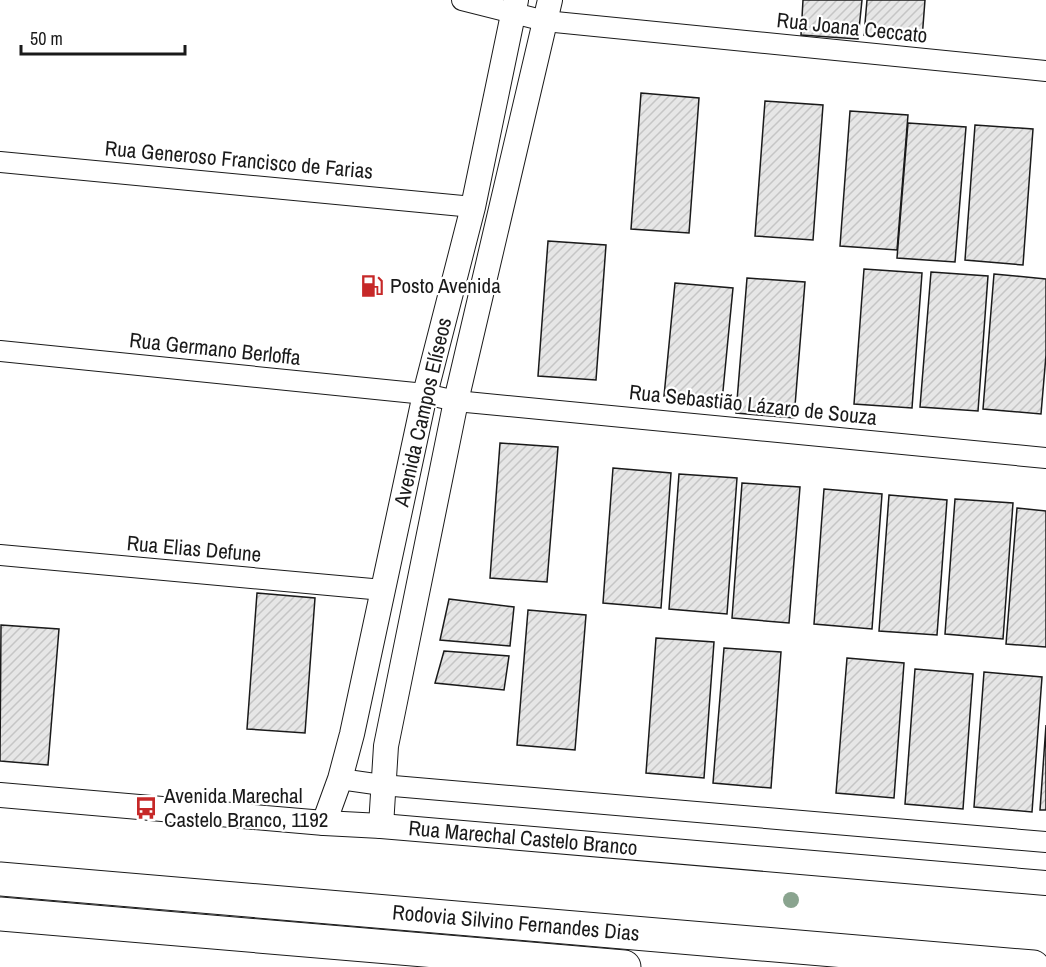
<svg xmlns="http://www.w3.org/2000/svg" width="1046" height="967" font-family="'Archivo Narrow',sans-serif">
  <style>
    .building { fill: url(#building-hatch); stroke: #1a1a1a; stroke-width: 1.5 }
    .lines { fill: none; stroke-linecap: round; stroke-linejoin: round }
    .minor-casing { stroke: #1a1a1a; stroke-width: 22 }
    .tertiary-casing { stroke: #1a1a1a; stroke-width: 26 }
    .motorway-casing { stroke: #1a1a1a; stroke-width: 35 }
    .minor { stroke: #fff; stroke-width: 20 }
    .tertiary { stroke: #fff; stroke-width: 24 }
    .motorway { stroke: #fff; stroke-width: 33 }
    .tree { fill: #8aa48f }
    .labels { text-anchor: middle; stroke-width: 4.5; stroke-linejoin: round; paint-order: stroke }
    .street-label { font-size: 21px; fill: #1a1a1a; stroke: #fff }
    .poi-label { font-size: 21px; fill: #1a1a1a; stroke: #fff; text-anchor: start }
  </style>
  <defs>
    <pattern id="building-hatch" width="6" height="6" patternUnits="userSpaceOnUse" patternTransform="scale(1.5)"><rect width="6" height="6" fill="#e6e6e6"/><path d="M-1 1l2-2M0 6l6-6M5 7l2-2" fill="none" stroke="#c5c5c5"/></pattern>
  </defs>
  <rect width="100%" height="100%" fill="#fff"/>
  <g class="building">
    <polygon points="803,0 862,0 858,39 801,35"/>
    <polygon points="867,0 925,0 922,39 864,35"/>
    <polygon points="641,93 699,98 689,233 631,229"/>
    <polygon points="765,101 823,105 813,240 755,236"/>
    <polygon points="850,111 908,115 897,250 840,246"/>
    <polygon points="908,123 966,127 955,262 897,258"/>
    <polygon points="975,125 1033,129 1023,265 965,260"/>
    <polygon points="548,241 606,245 596,380 538,376"/>
    <polygon points="864,269 922,273 912,408 854,404"/>
    <polygon points="931,272 988,276 978,411 920,407"/>
    <polygon points="994,274 1046,279 1046,355 1041,414 983,409"/>
    <polygon points="747,278 805,282 794,418 736,413"/>
    <polygon points="675,283 733,288 722,401 664,396"/>
    <polygon points="500,443 558,447 547,582 490,578"/>
    <polygon points="613,468 671,473 661,608 603,603"/>
    <polygon points="679,474 737,478 727,614 669,609"/>
    <polygon points="742,483 800,487 789,623 732,618"/>
    <polygon points="824,489 882,494 872,629 814,624"/>
    <polygon points="889,495 947,500 937,635 879,631"/>
    <polygon points="955,499 1013,503 1003,639 945,634"/>
    <polygon points="1017,508 1046,511 1046,647 1006,644"/>
    <polygon points="257,593 315,598 305,733 247,729"/>
    <polygon points="449,599 514,607 510,646 440,640"/>
    <polygon points="528,610 586,615 575,750 517,745"/>
    <polygon points="1,625 59,629 48,765 0,761"/>
    <polygon points="656,638 714,642 704,778 646,773"/>
    <polygon points="724,648 781,652 771,788 713,783"/>
    <polygon points="444,651 509,656 504,690 435,683"/>
    <polygon points="847,658 904,663 894,798 836,793"/>
    <polygon points="915,669 973,674 963,809 905,804"/>
    <polygon points="984,672 1042,677 1032,812 974,807"/>
    <polygon points="1046,725 1046,810 1040,810"/>
  </g>
  <g class="lines">
    <g class="minor-casing">
      <g id="minor">
        <polyline points="462,0 545,21 1046,71"/>
        <polyline points="0,162 473,207"/>
        <polyline points="0,351 425,394 456,401 1046,458"/>
        <polyline points="0,555 383,590"/>
        <polyline points="340,779 382,785 1046,842"/>
      </g>
    </g>
    <g class="tertiary-casing">
      <g id="tertiary">
        <polyline points="0,795 324,823 381,826 1046,883"/>
        <polyline points="324,823 340,779 352,734 425,394 473,207 516,0"/>
        <polyline points="381,826 386,746 456,401 550,0"/>
      </g>
    </g>
    <g class="motorway-casing">
      <g id="motorway">
        <polyline points="0,879 1033,967"/>
        <polyline points="0,914 624,967"/>
      </g>
    </g>
    <use href="#minor" class="minor"/>
    <use href="#tertiary" class="tertiary"/>
    <use href="#motorway" class="motorway"/>
  </g>
  <circle class="tree" cx="791" cy="900" r="8"/>
  <defs>
    <g id="fuel-bare" transform="scale(1.8)"><path d="M-5.5-6h7V0h2V4h1.3V-2.5L3-4.5l.8-.8L6-3V5H2.5V1h-1V6h-7ZM-4.2-4.7v3.2H.2V-4.7Z" fill="#c62828" stroke="#fff" stroke-width="2.5" paint-order="stroke"/></g>
    <g id="bus-bare" transform="scale(1.8)"><path d="M-5-6H5V4H4V6H2V4H-2V6H-4V4H-5ZM-3.5-4V0h7V-4ZM-3.5 1.2v1.5H-2V1.2ZM2 1.2v1.5H3.5V1.2Z" fill="#c62828" stroke="#fff" stroke-width="2.5" paint-order="stroke"/></g>
  </defs>
  <g fill-rule="evenodd">
    <use href="#fuel-bare" x="372" y="286"/>
    <use href="#bus-bare" x="146" y="808"/>
  </g>
  <g class="labels">
    <g class="street-label">
      <text transform="translate(852 28) rotate(6)" y="7">Rua Joana Ceccato</text>
      <text transform="translate(239 160) rotate(5)" y="7">Rua Generoso Francisco de Farias</text>
      <text transform="translate(215 349) rotate(6)" y="7">Rua Germano Berloffa</text>
      <text transform="translate(753 405) rotate(6)" y="7">Rua Sebastião Lázaro de Souza</text>
      <text transform="translate(423 412) rotate(-77)" y="7">Avenida Campos Elíseos</text>
      <text transform="translate(194 549) rotate(5)" y="7">Rua Elias Defune</text>
      <text transform="translate(523 838) rotate(5)" y="7">Rua Marechal Castelo Branco</text>
      <text transform="translate(516 923) rotate(5)" y="7">Rodovia Silvino Fernandes Dias</text>
    </g>
    <g class="poi-label">
      <text x="390" y="293">Posto Avenida</text>
      <text x="164" y="803">Avenida Marechal<tspan x="164" dy="24">Castelo Branco, 1192</tspan></text>
    </g>
  </g>
  <path d="M21 45v9h164v-9" fill="none" stroke="#1a1a1a" stroke-width="3"/>
  <text x="30" y="45" font-size="18" fill="#1a1a1a" stroke="#ffffff" stroke-width="4.5" paint-order="stroke">50 m</text>
</svg>
